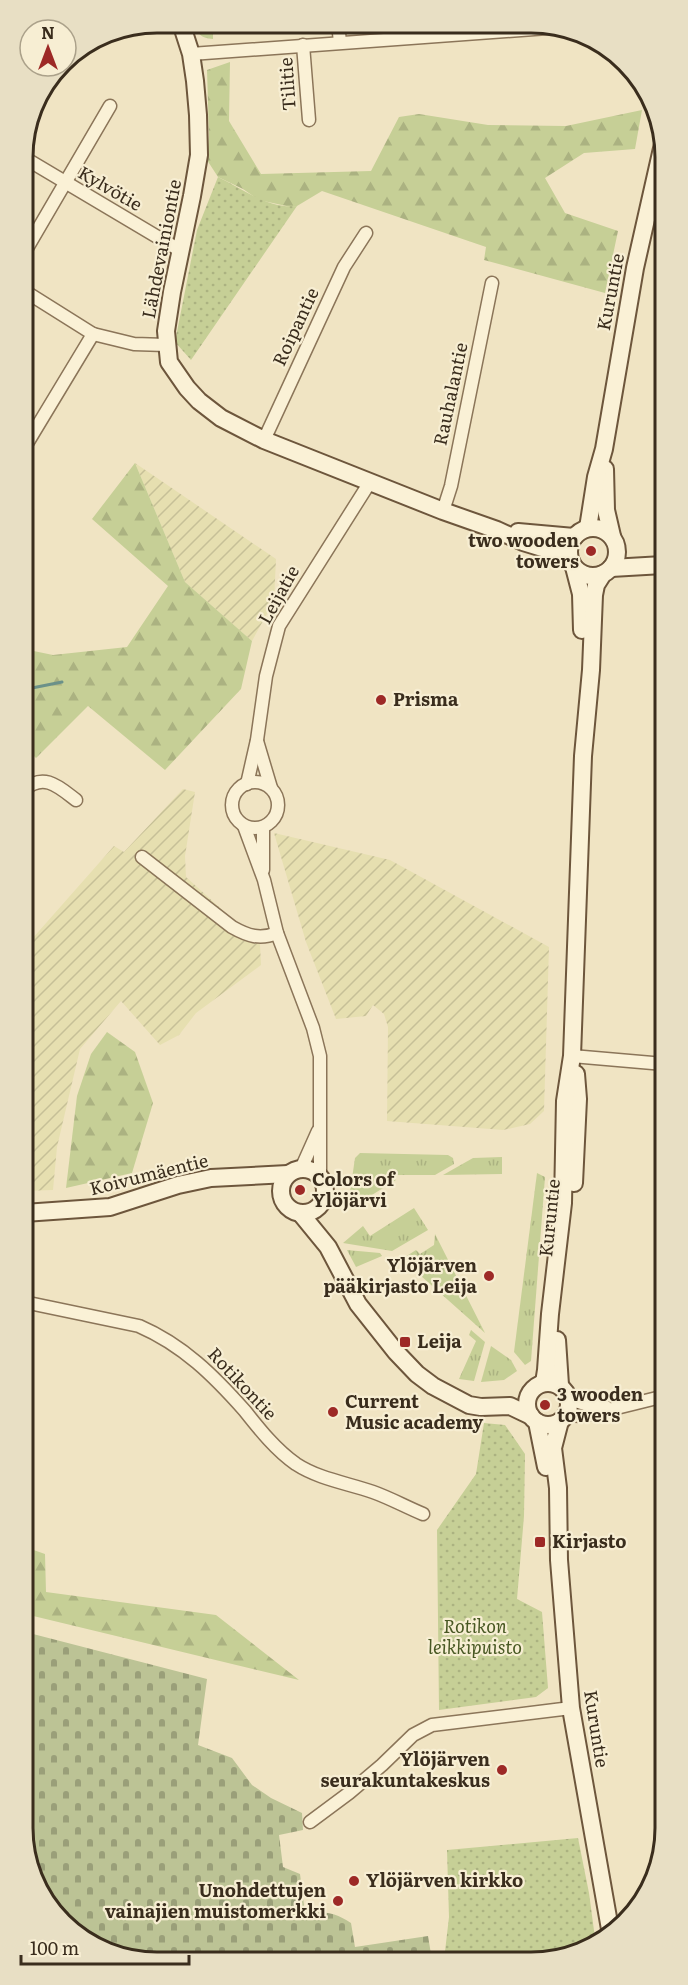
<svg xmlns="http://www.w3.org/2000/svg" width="688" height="1985" font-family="Literata,serif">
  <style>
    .farmland { fill: url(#farmland-furrows) }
    .grass { fill: url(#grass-tufts) }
    .forest { fill: url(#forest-firs) }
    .cemetery { fill: url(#cemetery-stones) }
    .park { fill: url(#park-dots) }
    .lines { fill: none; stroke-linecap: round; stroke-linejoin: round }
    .stream { stroke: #6b9189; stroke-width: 3 }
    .street-casing { stroke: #8b7559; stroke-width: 15 }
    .secondary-casing { stroke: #6d563c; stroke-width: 20 }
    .street { stroke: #faf1d6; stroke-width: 12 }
    .secondary { stroke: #faf1d6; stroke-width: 16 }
    .poi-dot { fill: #9d2926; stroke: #f7eed3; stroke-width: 2 }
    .labels { text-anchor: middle; stroke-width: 4.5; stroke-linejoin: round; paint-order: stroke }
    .street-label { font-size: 18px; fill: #3a2d1d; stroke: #f7eed3 }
    .poi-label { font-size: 18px; font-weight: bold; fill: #3a2d1d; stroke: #f7eed3; text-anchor: start }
    .park-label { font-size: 18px; font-style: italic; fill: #485823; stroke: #f7eed3 }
    .rim { fill: none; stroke: #3a2d1d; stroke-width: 3 }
  </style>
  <defs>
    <pattern id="farmland-furrows" width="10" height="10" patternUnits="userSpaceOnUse" patternTransform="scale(1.5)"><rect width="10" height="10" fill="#e6dfb0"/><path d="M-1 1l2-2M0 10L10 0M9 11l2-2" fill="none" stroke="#c6c097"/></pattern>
    <pattern id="grass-tufts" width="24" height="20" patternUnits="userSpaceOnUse" patternTransform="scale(1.5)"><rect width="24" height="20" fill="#c6cf96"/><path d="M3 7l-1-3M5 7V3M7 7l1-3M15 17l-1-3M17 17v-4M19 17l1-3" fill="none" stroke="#abb281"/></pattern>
    <pattern id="forest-firs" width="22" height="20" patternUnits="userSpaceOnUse" patternTransform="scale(1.5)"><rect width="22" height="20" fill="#c6cf96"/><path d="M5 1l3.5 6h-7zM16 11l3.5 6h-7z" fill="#abb281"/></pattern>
    <pattern id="cemetery-stones" width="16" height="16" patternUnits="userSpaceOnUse" patternTransform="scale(1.5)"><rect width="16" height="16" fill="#bcc395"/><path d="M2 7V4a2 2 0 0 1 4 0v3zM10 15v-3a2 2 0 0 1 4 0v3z" fill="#9a9f79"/></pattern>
    <pattern id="park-dots" width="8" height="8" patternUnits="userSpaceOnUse" patternTransform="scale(1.5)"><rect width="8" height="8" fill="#c6cf96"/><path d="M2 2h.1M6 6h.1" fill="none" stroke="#abb281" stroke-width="1.8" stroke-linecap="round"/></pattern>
  </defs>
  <rect width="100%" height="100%" fill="#f0e4c3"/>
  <g class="farmland">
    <polygon points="135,463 276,559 274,601 252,641 185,582"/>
    <polygon points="183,789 195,792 185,856 186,877 260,944 261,965 196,1013 179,1035 160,1045 121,1001 80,1049 57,1147 53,1190 24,1191 24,948 114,846 124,852"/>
    <polygon points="274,833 390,860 549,947 544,1111 530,1124 503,1130 387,1121 388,1027 384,1014 373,1005 366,1016 336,1019 306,942"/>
  </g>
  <g class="grass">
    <polygon points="360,1153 448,1155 453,1158 454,1164 435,1175 394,1175 396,1180 351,1208 348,1206 355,1158"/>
    <polygon points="502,1157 502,1174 443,1175 473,1158"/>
    <polygon points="537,1173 545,1177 531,1361 525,1365 514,1352"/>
    <polygon points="414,1208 428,1230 392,1251 343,1243 363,1226 370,1236"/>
    <polygon points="435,1234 485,1333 402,1259 416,1250 420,1254 434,1245"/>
    <polygon points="347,1250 380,1253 382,1256 356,1267"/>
    <polygon points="471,1330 485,1342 474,1381 459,1379 476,1341 469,1335"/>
    <polygon points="491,1346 511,1360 517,1371 504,1380 481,1382"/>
  </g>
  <g class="forest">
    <polygon points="230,62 229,121 261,174 371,171 399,117 419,114 488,125 566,126 642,110 635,149 584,153 545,178 565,213 618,231 605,293 484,260 486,247 322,191 297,206 291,207 259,200 243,189 218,177 207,160 209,136 207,70"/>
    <polygon points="135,463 185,582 252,641 241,689 165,770 88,706 36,758 24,746 24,649 53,655 127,647 168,586 92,519"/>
    <polygon points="107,1032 135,1052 153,1103 132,1173 66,1188 77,1096 91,1054"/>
    <polygon points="25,1547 45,1554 46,1592 216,1615 299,1680 25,1614"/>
  </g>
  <path class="cemetery" d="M33 1634 207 1679 198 1745 232 1758 252 1785 271 1798 302 1813 303 1830 279 1835 283 1867 300 1874 305 1913C323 1911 335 1912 351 1923L355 1947 428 1936 432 1960H131L62 1923 25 1854V1675H28Z"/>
  <g class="park">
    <path d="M193 23H213V39C201 38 197 34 193 23Z"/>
    <path d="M218 177C243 189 268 209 297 206L191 360 175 342 197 230Z"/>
    <polygon points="484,1423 505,1425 525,1454 524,1516 517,1599 542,1612 548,1688 536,1697 439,1710 437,1530 476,1474"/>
    <polygon points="578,1838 589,1893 595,1938 557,1960 444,1960 449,1917 447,1850"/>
  </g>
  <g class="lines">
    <polyline class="stream" points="24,684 32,688 62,682"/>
    <g class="street-casing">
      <g id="street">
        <polyline points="338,24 340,42"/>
        <polyline points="303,45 309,120"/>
        <polyline points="191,54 561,27"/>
        <polyline points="23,157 181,251"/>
        <polyline points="23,255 110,106"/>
        <polyline points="23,290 93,334 134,344 166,345"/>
        <polyline points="264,440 344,267 366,233"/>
        <polyline points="23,450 93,334"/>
        <polyline points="443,511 451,486 492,283"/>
        <polyline points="257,741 271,788"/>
        <circle cx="255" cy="805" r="23"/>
        <polyline points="247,784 257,740 266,676 279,626 370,482"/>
        <path d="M24 790C44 772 59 787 76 800"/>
        <polyline points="244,826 264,880 277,933 313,1028 320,1056 320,1177"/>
        <polyline points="263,828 263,870"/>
        <path d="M142 857 232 927C248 936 260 940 277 933"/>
        <polyline points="572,1056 664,1064"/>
        <polyline points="301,1169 318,1131"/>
        <path d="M24 1302 139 1326C183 1345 214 1376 245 1411 260 1430 276 1450 296 1464 319 1479 347 1483 373 1492 390 1498 406 1507 423 1514"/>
        <polyline points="569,1399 585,1404 606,1407"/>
        <polyline points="566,1415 584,1416 665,1396"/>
        <polyline points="310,1822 349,1793 382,1765 413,1735 432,1725 571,1708"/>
      </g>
    </g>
    <g class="secondary-casing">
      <g id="secondary">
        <polyline points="181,23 191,54 195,81 198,115 199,155 192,196 172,292 166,331 169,362 187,388 199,401 221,418 264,440 443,511 497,530 523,542 559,553 572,563"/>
        <polyline points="605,469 606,510 612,536"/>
        <circle cx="593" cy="552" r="24"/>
        <polyline points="588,528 596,477 604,449 635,268 663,144"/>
        <polyline points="518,532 574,537"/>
        <polyline points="574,567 581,594 582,630"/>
        <polyline points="611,568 663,565"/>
        <circle cx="303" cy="1191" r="22"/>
        <polyline points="574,1183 578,1099 576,1074"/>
        <polyline points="24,1213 110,1207 178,1185 211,1178 288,1174"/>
        <polyline points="301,1214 328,1247 358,1304 396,1352 417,1374 433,1386 469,1405 481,1407 510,1406 531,1416"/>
        <polyline points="557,1340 560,1385"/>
        <circle cx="548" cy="1404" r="21"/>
        <polyline points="544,1383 546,1370 550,1314 563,1203 565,1101 572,1056 583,756 591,670 594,595 596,585 603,574"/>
        <polyline points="560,1421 553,1448 558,1488 559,1560 571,1708 610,1929"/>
        <polyline points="537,1422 546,1467"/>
      </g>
    </g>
    <use href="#street" class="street"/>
    <use href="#secondary" class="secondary"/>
  </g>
  <g class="poi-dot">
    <circle cx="591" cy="551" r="6"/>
    <circle cx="381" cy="700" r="6"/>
    <circle cx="300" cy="1190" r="6"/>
    <circle cx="489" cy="1276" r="6"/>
    <rect x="399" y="1336" width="12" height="12" rx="3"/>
    <circle cx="545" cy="1405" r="6"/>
    <circle cx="333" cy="1412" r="6"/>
    <rect x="534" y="1536" width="12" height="12" rx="3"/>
    <circle cx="502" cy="1770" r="6"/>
    <circle cx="354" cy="1881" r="6"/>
    <circle cx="338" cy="1901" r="6"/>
  </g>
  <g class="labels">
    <g class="street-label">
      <text transform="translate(288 84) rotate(-94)" y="6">Tilitie</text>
      <text transform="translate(110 189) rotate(30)" y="6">Kylvötie</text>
      <text transform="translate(162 249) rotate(-79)" y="6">Lähdevainiontie</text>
      <text transform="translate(611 292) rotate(-79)" y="6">Kuruntie</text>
      <text transform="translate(296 327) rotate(-65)" y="6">Roipantie</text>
      <text transform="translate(451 394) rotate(-78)" y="6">Rauhalantie</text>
      <text transform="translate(279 595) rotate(-61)" y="6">Leijatie</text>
      <text transform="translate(149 1175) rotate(-14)" y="6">Koivumäentie</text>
      <text transform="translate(550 1218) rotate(-84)" y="6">Kuruntie</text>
      <text transform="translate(242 1384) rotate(47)" y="6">Rotikontie</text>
      <text transform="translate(596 1729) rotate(81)" y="6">Kuruntie</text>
    </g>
    <g class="poi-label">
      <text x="579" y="547" text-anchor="end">two wooden<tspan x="579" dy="21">towers</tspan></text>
      <text x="393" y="706">Prisma</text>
      <text x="312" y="1186">Colors of<tspan x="312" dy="21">Ylöjärvi</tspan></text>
      <text x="477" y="1272" text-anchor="end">Ylöjärven<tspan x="477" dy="21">pääkirjasto Leija</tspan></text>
      <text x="417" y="1348">Leija</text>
      <text x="557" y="1401">3 wooden<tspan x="557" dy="21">towers</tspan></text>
      <text x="345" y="1408">Current<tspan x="345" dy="21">Music academy</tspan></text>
      <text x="552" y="1548">Kirjasto</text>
      <text x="490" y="1766" text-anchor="end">Ylöjärven<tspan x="490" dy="21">seurakuntakeskus</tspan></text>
      <text x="366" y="1887">Ylöjärven kirkko</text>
      <text x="326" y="1897" text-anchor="end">Unohdettujen<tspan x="326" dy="21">vainajien muistomerkki</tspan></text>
    </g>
    <g class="park-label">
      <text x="475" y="1633">Rotikon<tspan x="475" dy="21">leikkipuisto</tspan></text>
    </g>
  </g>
  <path d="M0 0H688V1985H0ZM157 33H531A124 124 0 0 1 655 157V1828A124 124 0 0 1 531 1952H157A124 124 0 0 1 33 1828V157A124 124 0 0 1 157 33Z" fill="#e8dfc4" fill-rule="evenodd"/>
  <path class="rim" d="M157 33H531A124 124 0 0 1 655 157V1828A124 124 0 0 1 531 1952H157A124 124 0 0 1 33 1828V157A124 124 0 0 1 157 33Z"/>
  <g transform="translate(48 48)"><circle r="28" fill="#f7eed3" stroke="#aba18a" stroke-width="1.5"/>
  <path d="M0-4.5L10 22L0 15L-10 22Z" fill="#9d2926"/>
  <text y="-9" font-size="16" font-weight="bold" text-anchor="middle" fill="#3a2d1d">N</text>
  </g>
  <path d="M21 1955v9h168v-9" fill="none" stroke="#3a2d1d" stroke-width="3"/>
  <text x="30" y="1955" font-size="18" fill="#3a2d1d" stroke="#f7eed3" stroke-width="4.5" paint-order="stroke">100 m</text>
</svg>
